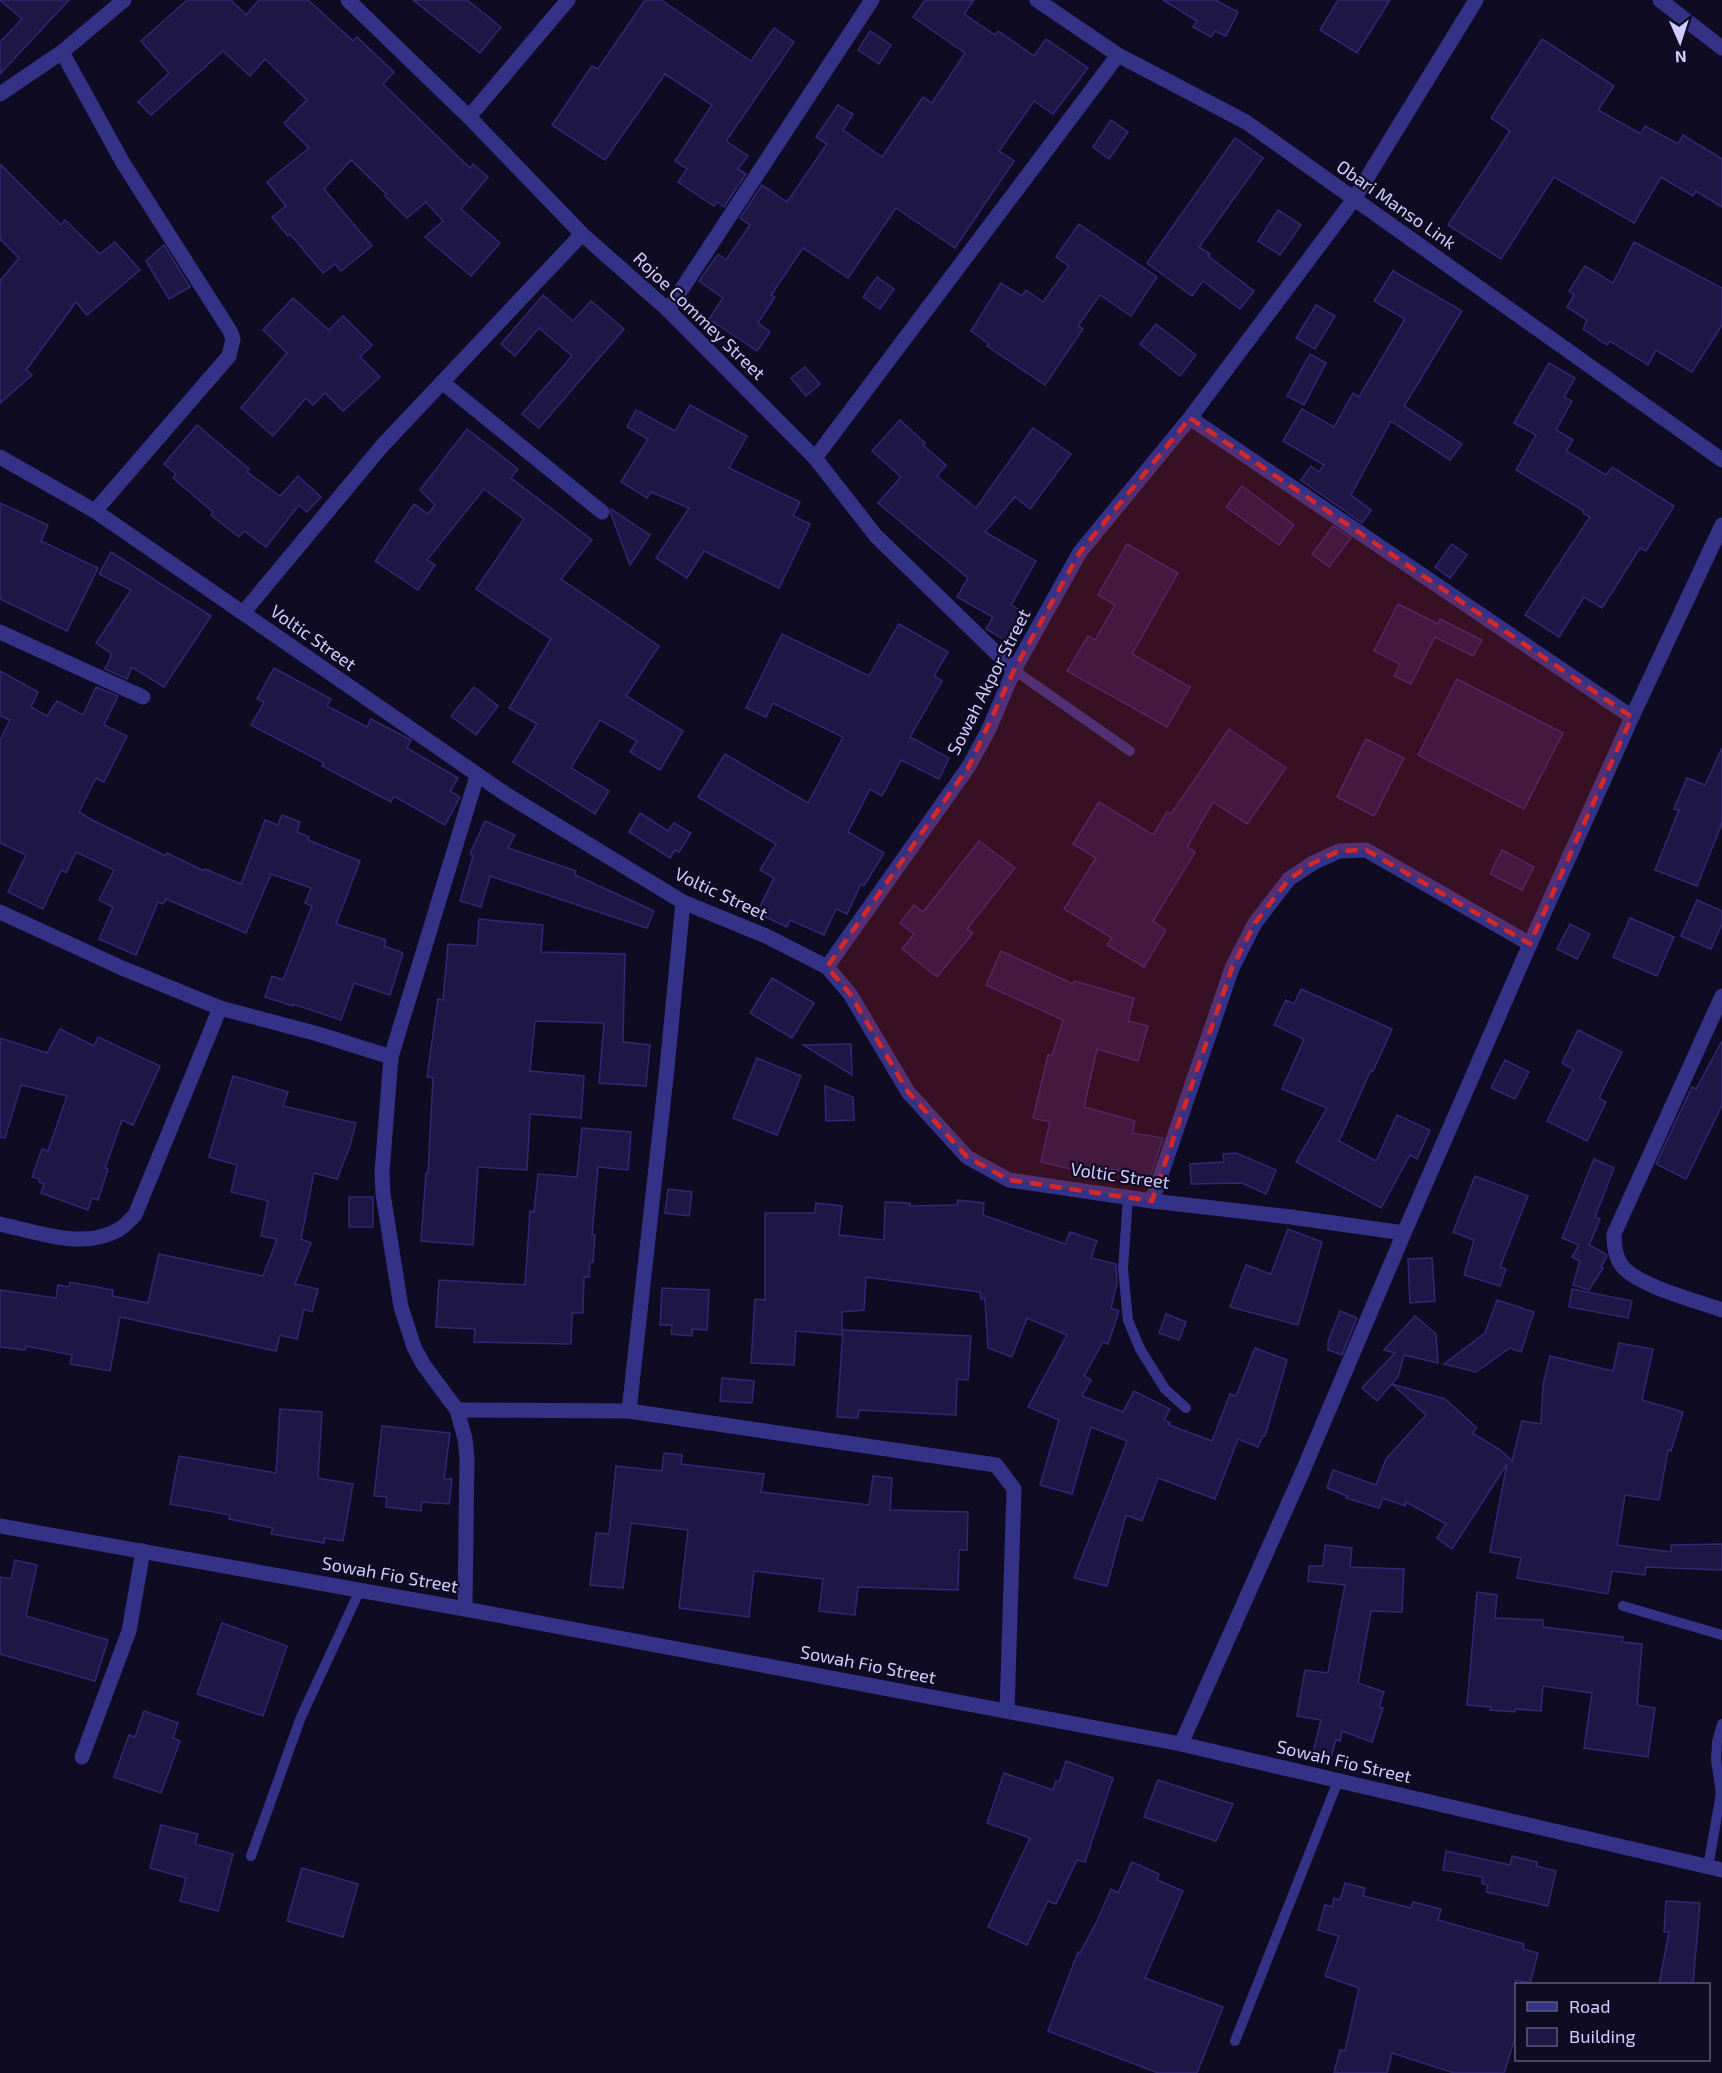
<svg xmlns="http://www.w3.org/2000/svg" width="1722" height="2073" font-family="'Exo 2',sans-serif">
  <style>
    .building { fill: #1e1645; stroke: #332673; stroke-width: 1.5 }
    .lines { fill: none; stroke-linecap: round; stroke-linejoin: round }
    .service { stroke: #333286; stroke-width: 10 }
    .minor { stroke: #333286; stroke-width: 15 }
    .marked { fill: #d62828; fill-opacity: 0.2; stroke: #d62828; stroke-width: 4.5; stroke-dasharray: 12 8; stroke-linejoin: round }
    .labels { text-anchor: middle; stroke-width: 4.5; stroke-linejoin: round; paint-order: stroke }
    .street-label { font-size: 18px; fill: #d2cdff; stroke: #0f0b23 }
  </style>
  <rect width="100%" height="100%" fill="#0f0b23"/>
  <g class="building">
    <polygon points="0,0 69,0 0,74 0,42 22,19"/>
    <polygon points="187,0 231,0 246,15 259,0 308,0 353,41 357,37 394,72 383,84 470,168 473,164 488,177 461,209 500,243 471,276 425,237 443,221 426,202 407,218 385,196 386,194 351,160 324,189 372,246 341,271 335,264 323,273 290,234 288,236 272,217 286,206 267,182 309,148 284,123 307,100 265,59 250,76 223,51 151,115 138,102 169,73 141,41"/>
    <polygon points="413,0 467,0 501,27 480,53"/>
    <polygon points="645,0 661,0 751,61 774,28 794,42 726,141 748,156 738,169 746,174 724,207 717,202 714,206 678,182 687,169 675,161 712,105 665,74 605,160 552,125 592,66 598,69"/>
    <polygon points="925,0 974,0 964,14 995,35 998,31 1034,56 1046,39 1088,68 1053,114 1034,101 999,151 1014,161 955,248 896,208 848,278 803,248 771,295 775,297 758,323 770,332 757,351 709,319 723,298 699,281 718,254 726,260 750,225 740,218 762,185 787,202 827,144 816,137 838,105 853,114 843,130 882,157 923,97 932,103 965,53 913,17"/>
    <polygon points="1163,0 1215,0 1238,12 1226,36 1215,31 1211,37 1193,27 1197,21"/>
    <polygon points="1338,0 1390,0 1357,53 1320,30"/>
    <polygon points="870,31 891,45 879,64 858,50"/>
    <polygon points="1542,39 1614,86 1598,110 1641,134 1645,126 1678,144 1683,135 1722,159 1722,207 1696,191 1693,196 1661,177 1634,223 1554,177 1501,259 1448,225 1510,131 1491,118"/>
    <polygon points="1111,120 1128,132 1109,159 1093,147"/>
    <polygon points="1235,138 1263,158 1199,247 1210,254 1208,256 1254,291 1240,309 1203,281 1192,296 1147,263"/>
    <polygon points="0,164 61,225 65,220 100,254 115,242 140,270 87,315 76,302 26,370 32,375 0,403 0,281 19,258 0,239"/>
    <polygon points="1278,210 1301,225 1280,255 1258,241"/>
    <polygon points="1079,224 1157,277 1131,316 1100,295 1078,326 1083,329 1045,385 987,346 989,344 971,331 1001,283 1022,296 1026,290 1043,302 1069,266 1056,257"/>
    <polygon points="1634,242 1722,288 1722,325 1692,372 1656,350 1648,365 1610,341 1607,345 1583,329 1587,320 1567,307 1574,295 1569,291 1585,266 1613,283"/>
    <polygon points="164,245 190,287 169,299 146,261"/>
    <polygon points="1393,271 1462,311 1404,406 1462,444 1450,460 1391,421 1351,495 1371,510 1362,523 1301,480 1311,466 1319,472 1324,465 1283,441 1302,409 1334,427 1353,393 1359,397 1405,319 1374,301"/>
    <polygon points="877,277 894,289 880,309 863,297"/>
    <polygon points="543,295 573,321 591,301 624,329 539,428 522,414 572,356 539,328 515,356 501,344"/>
    <polygon points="293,298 329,330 343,316 372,345 360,357 380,377 343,411 325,393 313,405 306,398 273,436 241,408 287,353 263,330"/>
    <polygon points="1316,305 1335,316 1315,349 1296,338"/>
    <polygon points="1156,324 1196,355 1180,376 1140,344"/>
    <polygon points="1310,354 1326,363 1304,405 1287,396"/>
    <polygon points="1549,363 1575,378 1564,397 1572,401 1556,430 1573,440 1566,451 1606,475 1612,467 1674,506 1646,551 1640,548 1602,608 1584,597 1559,637 1525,615 1590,517 1583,513 1584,511 1516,470 1536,435 1514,423"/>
    <polygon points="805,367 820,384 806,396 791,378"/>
    <polygon points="690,405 747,436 729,468 800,502 793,516 810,524 779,588 704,551 687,578 656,558 689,508 651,492 647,498 621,482 648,439 627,427 636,410 675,431"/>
    <polygon points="900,420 925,443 923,445 946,465 937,476 976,508 1033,428 1071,454 1030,509 1015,497 985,532 1036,561 1011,605 1025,613 1008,642 986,629 993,617 957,597 968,578 878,503 901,477 872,451"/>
    <polygon points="197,425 249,469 247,472 280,496 298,476 321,497 307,512 299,505 266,547 244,531 239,537 211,515 213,512 173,478 176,474 164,464"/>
    <polygon points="467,429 518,469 511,478 592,540 561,579 659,646 626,696 683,731 660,770 630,752 637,741 600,720 571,768 609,791 595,814 513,762 537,724 509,708 551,639 476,589 524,519 484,489 427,560 435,565 418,590 375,561 414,504 428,514 435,505 420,490"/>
    <polygon points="1242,486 1294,525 1279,545 1226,507"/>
    <polygon points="0,503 48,525 41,541 98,568 67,631 0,599"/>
    <polygon points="611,509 650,535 630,565 611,514"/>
    <polygon points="1333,526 1351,538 1329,567 1312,554"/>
    <polygon points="1127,544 1178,573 1132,654 1190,687 1167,727 1067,671 1088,636 1095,640 1115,605 1098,595"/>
    <polygon points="1452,544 1467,555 1450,578 1435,567"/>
    <polygon points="111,552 211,616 164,687 132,667 127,679 105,669 112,654 96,643 131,590 99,574"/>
    <polygon points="1398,604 1438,624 1440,619 1482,640 1473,656 1435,637 1411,684 1394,676 1400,664 1374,651"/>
    <polygon points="899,624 948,652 934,676 942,681 910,737 949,758 939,779 901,760 882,796 870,789 848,832 884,853 864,886 861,884 847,914 836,909 824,935 790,920 787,927 757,913 774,878 760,870 776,844 698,797 725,754 808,803 843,737 773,703 766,717 746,708 782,634 869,676"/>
    <polygon points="274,668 331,699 327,706 367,727 371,719 407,738 411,740 407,748 458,778 450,791 460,797 445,825 394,796 391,802 322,766 324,763 251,725 264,702 257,699"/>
    <polygon points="0,671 38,692 31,707 47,716 57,701 83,715 96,687 118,696 104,725 127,736 104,782 96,778 79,812 92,820 166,856 167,853 204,871 205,869 241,884 265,820 278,825 282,815 300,822 297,832 309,837 308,840 360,861 336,924 386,940 384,946 403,953 390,995 354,983 341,1020 293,1004 293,1006 265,997 272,976 283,980 312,906 305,903 311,888 271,874 246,933 166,899 163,904 158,902 136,955 99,939 113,907 99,900 114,870 76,852 66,873 61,870 43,909 8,892 26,855 0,843 0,740 10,720 0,716"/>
    <polygon points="1457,679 1563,733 1524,809 1418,755"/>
    <polygon points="474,687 498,706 476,735 451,716"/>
    <polygon points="1229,729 1286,768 1247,824 1213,802 1187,847 1195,852 1153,921 1166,930 1144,967 1107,945 1112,938 1064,909 1096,858 1073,844 1099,802 1153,835 1167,812 1171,814"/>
    <polygon points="1366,739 1404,758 1374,816 1337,797"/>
    <polygon points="1722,748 1722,823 1697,886 1655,870 1679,810 1674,809 1687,778 1705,785"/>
    <polygon points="640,813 668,831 674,823 691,833 679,852 675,850 670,858 629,832"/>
    <polygon points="485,821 515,835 508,848 576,871 575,875 654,911 647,928 490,876 481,907 460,901 473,856 470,854"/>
    <polygon points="979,841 1015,868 967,929 973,933 937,977 902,949 914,934 900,923 914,905 923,912"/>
    <polygon points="1502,850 1534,867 1522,890 1490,874"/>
    <polygon points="1697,900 1722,911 1722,924 1711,949 1681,936"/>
    <polygon points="1630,918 1674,937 1657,976 1613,957"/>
    <polygon points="479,919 543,925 541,952 625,954 623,1042 650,1045 646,1086 599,1083 604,1023 535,1021 530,1071 584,1076 581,1118 530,1114 527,1170 478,1167 473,1245 421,1241 426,1173 428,1173 433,1078 427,1077 438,999 443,1000 448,944 477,946"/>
    <polygon points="1570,924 1590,934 1577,959 1557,949"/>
    <polygon points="1001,951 1073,984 1074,981 1134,998 1128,1021 1148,1026 1138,1061 1097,1049 1084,1107 1135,1121 1132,1133 1163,1138 1150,1178 1098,1166 1096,1175 1041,1162 1050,1122 1033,1118 1048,1055 1052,1056 1063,1020 986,985"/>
    <polygon points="772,978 814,1003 792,1038 750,1013"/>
    <polygon points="1301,989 1392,1029 1373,1071 1371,1070 1339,1141 1376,1161 1397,1115 1430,1130 1417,1159 1410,1155 1381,1208 1296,1162 1327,1108 1282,1089 1304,1039 1274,1025 1286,1000 1294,1004"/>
    <polygon points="60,1029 94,1046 98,1037 160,1066 133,1125 122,1120 105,1168 108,1169 98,1200 92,1198 88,1210 41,1193 44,1184 39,1182 40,1179 32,1177 42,1149 48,1151 67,1096 21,1085 5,1138 0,1137 0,1038 47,1053"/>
    <polygon points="1578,1030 1622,1052 1599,1098 1606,1102 1587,1141 1547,1121 1573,1069 1562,1063"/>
    <polygon points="1722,1041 1722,1105 1686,1179 1656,1164 1692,1087 1696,1089"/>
    <polygon points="851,1044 852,1075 803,1045"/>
    <polygon points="757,1058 801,1076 777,1135 733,1118"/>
    <polygon points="1505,1060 1529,1072 1515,1099 1491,1088"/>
    <polygon points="233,1076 288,1092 283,1106 356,1123 350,1146 337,1179 314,1173 301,1239 311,1243 295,1284 318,1289 312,1312 304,1309 297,1339 280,1335 276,1351 120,1317 110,1371 70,1364 72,1355 26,1346 25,1350 0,1347 0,1290 56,1298 58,1285 69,1287 70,1282 113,1290 112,1296 148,1303 159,1254 263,1276 277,1239 261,1236 268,1201 231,1192 237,1165 209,1157"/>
    <polygon points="825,1086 853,1097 854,1120 826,1121"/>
    <polygon points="582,1128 631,1132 628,1170 598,1167 592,1235 595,1235 593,1262 590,1262 589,1277 584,1277 583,1313 572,1313 571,1344 474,1342 475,1329 436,1327 439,1280 525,1285 530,1211 534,1212 538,1174 577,1177"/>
    <polygon points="1236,1153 1276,1170 1266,1194 1242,1183 1191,1184 1190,1164 1224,1162 1223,1154"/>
    <polygon points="1594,1159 1614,1168 1595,1217 1600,1219 1589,1245 1606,1254 1607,1256 1601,1267 1603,1268 1589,1290 1573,1285 1580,1261 1572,1257 1579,1245 1562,1238"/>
    <polygon points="1475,1176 1528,1196 1500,1267 1506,1269 1500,1286 1464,1275 1474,1240 1453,1232"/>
    <polygon points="668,1189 692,1192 689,1216 665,1213"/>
    <rect x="349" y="1197" width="24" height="30"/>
    <polygon points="958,1200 984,1203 983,1215 1065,1244 1070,1232 1097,1241 1091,1258 1116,1264 1117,1283 1111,1308 1119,1311 1108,1344 1103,1342 1084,1376 1091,1380 1082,1396 1123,1412 1134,1391 1170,1409 1164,1420 1170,1423 1169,1425 1212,1441 1230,1394 1236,1396 1255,1348 1287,1360 1265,1436 1263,1436 1258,1447 1238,1439 1215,1499 1158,1478 1142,1521 1126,1515 1107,1586 1074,1578 1127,1441 1091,1427 1072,1494 1040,1485 1059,1420 1028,1407 1067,1335 1027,1318 1012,1357 988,1348 985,1299 981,1299 980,1292 866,1277 864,1310 842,1312 842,1335 796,1331 794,1365 751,1363 755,1299 765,1300 765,1213 815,1213 816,1203 842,1206 839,1235 884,1240 885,1202 910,1203 910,1206 957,1205"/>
    <polygon points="1288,1229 1322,1242 1298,1325 1230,1307 1246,1265 1271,1274"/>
    <polygon points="1432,1258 1435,1301 1410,1303 1408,1259"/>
    <polygon points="662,1288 709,1290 707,1330 692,1329 692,1336 671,1334 672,1325 660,1325"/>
    <polygon points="1572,1289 1632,1301 1628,1318 1569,1307"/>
    <polygon points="1497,1300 1534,1312 1521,1352 1510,1348 1476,1372 1444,1364 1485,1333"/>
    <polygon points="1340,1311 1357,1318 1342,1355 1328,1350 1328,1342"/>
    <polygon points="1166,1314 1186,1322 1179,1340 1159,1333"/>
    <polygon points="1415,1316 1436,1334 1438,1363 1404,1355 1398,1377 1377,1401 1362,1388 1395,1353 1384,1350"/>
    <polygon points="843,1330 971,1336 968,1380 957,1379 956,1415 859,1410 858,1418 837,1417"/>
    <polygon points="1619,1343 1653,1349 1642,1400 1683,1412 1671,1451 1668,1450 1659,1500 1625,1495 1617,1545 1671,1552 1671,1545 1722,1544 1722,1570 1646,1567 1645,1575 1612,1571 1608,1594 1517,1578 1521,1558 1490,1552 1507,1464 1452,1549 1437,1538 1446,1524 1406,1502 1405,1506 1383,1498 1379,1508 1346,1498 1347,1496 1327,1488 1333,1470 1376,1485 1386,1459 1426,1415 1392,1384 1445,1399 1477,1428 1472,1433 1499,1449 1512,1461 1522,1421 1541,1424 1543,1385 1550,1356 1613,1371"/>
    <polygon points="722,1378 754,1381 752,1403 720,1401"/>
    <polygon points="280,1409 322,1412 318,1478 353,1484 343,1541 324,1538 324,1543 271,1534 273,1528 229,1519 230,1515 170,1504 179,1456 276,1473"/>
    <polygon points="382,1426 450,1433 444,1479 452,1479 449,1504 422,1502 421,1511 386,1507 387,1497 374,1496"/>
    <polygon points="664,1453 682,1455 681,1464 764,1474 761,1492 869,1505 873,1476 892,1478 890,1510 968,1512 967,1550 959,1550 958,1590 858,1587 855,1615 819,1611 823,1579 754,1571 749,1617 679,1608 688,1530 631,1523 623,1588 590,1585 596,1533 609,1534 616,1466 662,1471"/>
    <polygon points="1325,1545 1352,1548 1350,1567 1404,1569 1402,1612 1371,1611 1358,1683 1384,1692 1379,1707 1383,1708 1372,1742 1342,1731 1340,1741 1336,1740 1331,1757 1313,1753 1321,1720 1297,1716 1305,1670 1328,1673 1345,1585 1308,1581 1309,1566 1323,1566"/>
    <polygon points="15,1560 37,1565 26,1616 108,1640 95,1681 0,1654 0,1577 11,1579"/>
    <polygon points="1477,1592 1497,1595 1495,1618 1543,1620 1543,1627 1623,1637 1622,1642 1642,1644 1637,1705 1655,1708 1648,1757 1584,1748 1592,1693 1543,1686 1541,1711 1515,1709 1515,1712 1490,1710 1491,1707 1467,1705"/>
    <polygon points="222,1623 287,1646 263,1716 197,1694"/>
    <polygon points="144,1711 178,1723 173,1738 180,1741 161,1793 114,1777 129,1735 135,1737"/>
    <polygon points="1066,1761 1113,1778 1085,1862 1077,1860 1056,1904 1048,1901 1027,1945 988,1927 1030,1838 987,1823 1004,1773 1053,1790 1056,1781 1059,1782"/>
    <polygon points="1158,1780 1233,1804 1216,1841 1144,1817"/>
    <polygon points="161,1825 198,1834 195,1844 233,1854 218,1911 180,1901 186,1878 150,1868"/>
    <polygon points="1446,1851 1510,1865 1512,1856 1537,1862 1536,1866 1556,1871 1548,1906 1486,1892 1488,1885 1482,1884 1483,1877 1443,1870"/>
    <polygon points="1132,1862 1159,1874 1157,1880 1183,1891 1145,1978 1223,2007 1197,2073 1158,2073 1048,2031 1078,1952 1080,1953 1097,1921 1111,1889 1118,1893"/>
    <polygon points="302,1868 358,1884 343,1937 287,1921"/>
    <polygon points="1345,1883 1365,1888 1363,1896 1411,1908 1413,1902 1441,1909 1438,1920 1524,1944 1523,1949 1538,1953 1530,1983 1516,1980 1516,2035 1504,2073 1454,2073 1392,2053 1387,2073 1334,2073 1340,2050 1345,2051 1359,1988 1325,1976 1339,1936 1318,1930 1325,1905 1332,1907 1334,1898 1340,1900"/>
    <polygon points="1666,1901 1700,1903 1693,1984 1659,1984 1669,1932 1664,1932"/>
  </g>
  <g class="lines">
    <g class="service">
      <polyline points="1014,670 1130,751"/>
      <polyline points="1128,1197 1123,1269 1128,1320 1140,1349 1165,1389 1186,1408"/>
      <polyline points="1623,1606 1722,1635"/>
      <polyline points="251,1856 301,1717 360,1590"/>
      <polyline points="1708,1867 1721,1793 1716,1760 1717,1742 1722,1724"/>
      <polyline points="1235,2041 1338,1781"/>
    </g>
    <g class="minor">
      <polyline points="348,0 469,117 582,234 668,310 815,458 876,536 1014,670"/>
      <polyline points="1037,0 1118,55 1246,122 1722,460"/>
      <polyline points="1660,0 1722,48"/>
      <polyline points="62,52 123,163 230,331 233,339 229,356 95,511"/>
      <polyline points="0,94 62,52 124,0"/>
      <polyline points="469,117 568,0"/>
      <polyline points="668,310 872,0"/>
      <polyline points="442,382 602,512"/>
      <polyline points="1190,418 1632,717"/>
      <polyline points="0,457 95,511 507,795 683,902 766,936 827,967 850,994 908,1092 967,1157 1009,1180 1152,1201 1291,1217 1404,1233"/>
      <polyline points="815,458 1118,55"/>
      <polyline points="243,613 382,446 582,234"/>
      <polyline points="0,632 143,697"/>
      <polyline points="0,912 122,968 220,1008 318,1034 391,1057 477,776"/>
      <polyline points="827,967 969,766 989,729 1014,670 1080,552 1190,418 1354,199 1476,0"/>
      <path d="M1722 996 1614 1234C1614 1245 1615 1257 1622 1266 1638 1286 1697 1301 1722 1310"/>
      <polyline points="391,1057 382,1172 383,1194 401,1307 414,1347 423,1364 457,1410 465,1439 467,1458 465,1609"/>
      <polyline points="1152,1201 1232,968 1255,923 1289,879 1313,863 1339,851 1366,850 1530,944"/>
      <path d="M0 1224C37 1232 82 1250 118 1230 124 1227 130 1220 135 1215L220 1008"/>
      <polyline points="457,1410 629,1411 996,1465 1014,1489 1007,1711"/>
      <polyline points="629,1411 667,1068 683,902"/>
      <polyline points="0,1526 465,1609 1181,1744 1722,1870"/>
      <polyline points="1181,1744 1302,1473 1404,1233 1530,944 1632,717 1722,525"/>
      <polyline points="82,1757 129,1631 143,1551"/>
    </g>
  </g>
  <path class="marked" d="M1190 418 1632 717 1530 944 1366 850 1339 851 1313 863 1289 879 1255 923 1232 968 1152 1201 1009 1180 967 1157 908 1092 850 994 827 967 969 766 1014 670 1080 552Z"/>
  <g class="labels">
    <g class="street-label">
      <text transform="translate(1396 205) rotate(35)" y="6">Obari Manso Link</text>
      <text transform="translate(699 316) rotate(44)" y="6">Rojoe Commey Street</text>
      <text transform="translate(313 638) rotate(35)" y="6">Voltic Street</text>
      <text transform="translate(989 682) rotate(-63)" y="6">Sowah Akpor Street</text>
      <text transform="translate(721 894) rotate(25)" y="6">Voltic Street</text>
      <text transform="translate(1120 1176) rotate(8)" y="6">Voltic Street</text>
      <text transform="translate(390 1575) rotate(10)" y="6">Sowah Fio Street</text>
      <text transform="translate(868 1665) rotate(11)" y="6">Sowah Fio Street</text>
      <text transform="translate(1344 1762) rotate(13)" y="6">Sowah Fio Street</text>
    </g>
  </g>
  <rect x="1515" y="1983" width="195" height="78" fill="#0f0b23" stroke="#5d597b" stroke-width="1.5"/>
  <rect x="1527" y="2002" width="30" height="9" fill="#333286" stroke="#5d597b" stroke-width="1.5"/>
  <text x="1569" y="2013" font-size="18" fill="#d2cdff">Road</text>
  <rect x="1527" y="2028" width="30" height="18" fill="#1e1645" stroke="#5d597b" stroke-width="1.5"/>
  <text x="1569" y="2043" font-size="18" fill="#d2cdff">Building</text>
  <g transform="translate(1680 42) rotate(177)" stroke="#0f0b23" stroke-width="4.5" paint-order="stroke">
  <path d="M0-4.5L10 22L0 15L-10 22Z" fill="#d2cdff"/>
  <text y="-9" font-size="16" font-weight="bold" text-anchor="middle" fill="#d2cdff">N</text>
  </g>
</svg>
